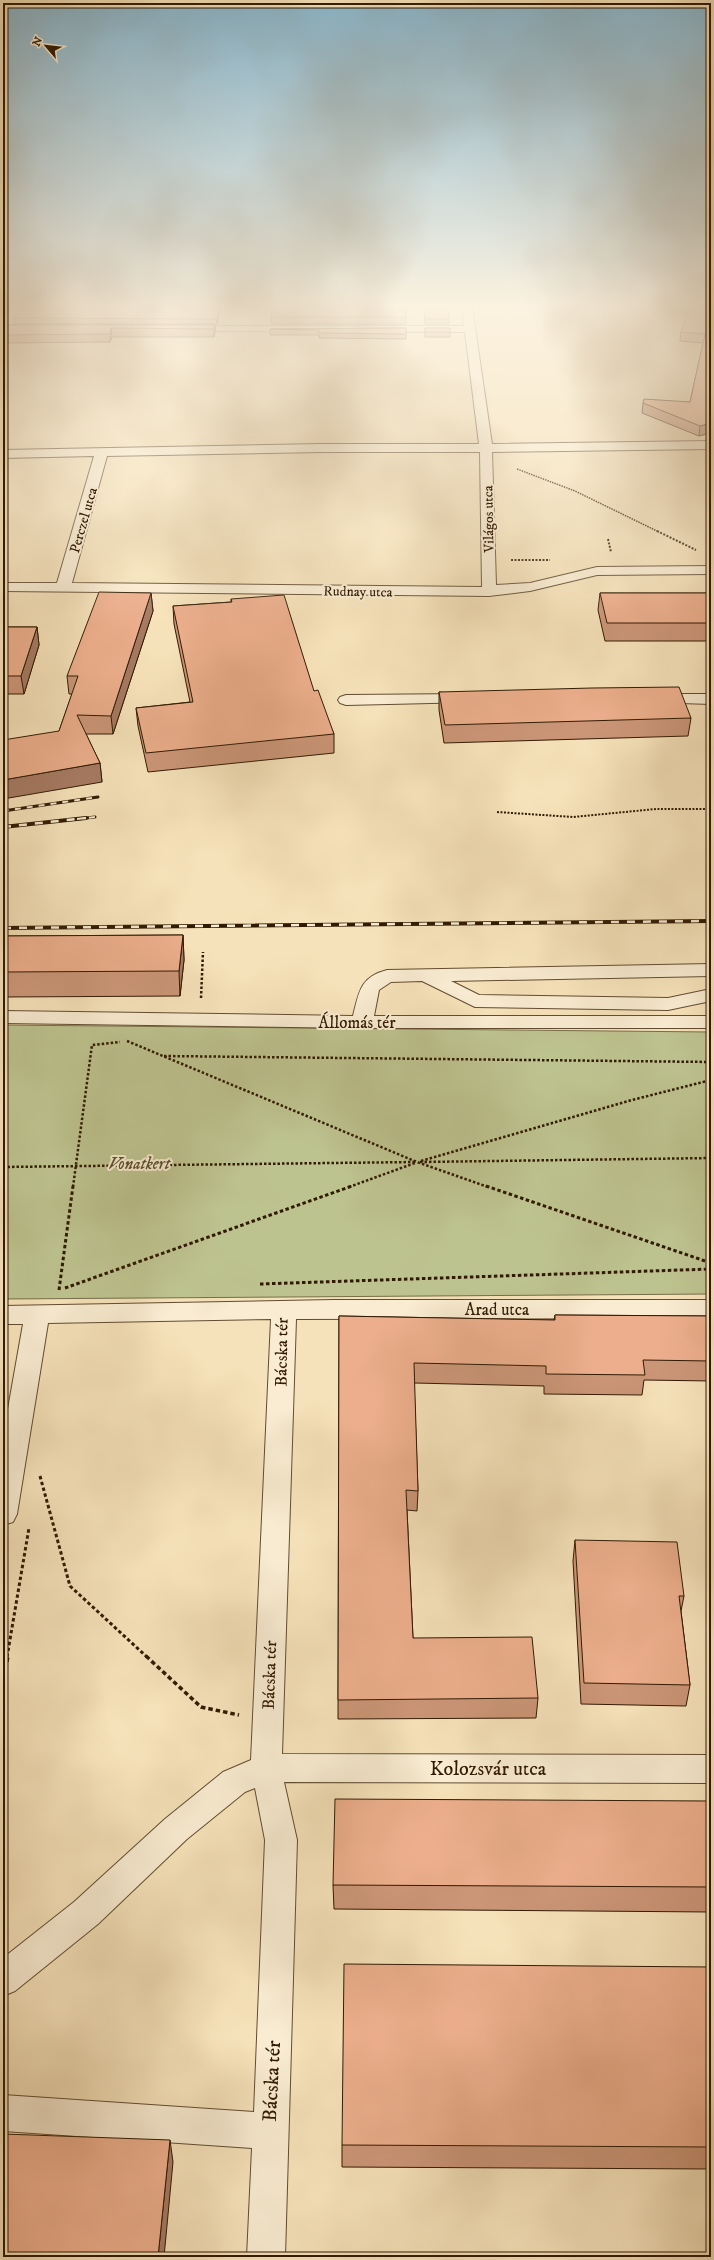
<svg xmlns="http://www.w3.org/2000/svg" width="714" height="2260" font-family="'IM FELL DW Pica',serif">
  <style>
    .green { fill: #bdc38f; stroke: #776e49 }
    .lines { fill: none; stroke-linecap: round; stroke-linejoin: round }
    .minor-casing { stroke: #624c31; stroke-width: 2 }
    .path-far4 { stroke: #311a03; stroke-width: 1.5; stroke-dasharray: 1.5 1; stroke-linecap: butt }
    .path-far3 { stroke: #311a03; stroke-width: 2; stroke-dasharray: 2 1.5; stroke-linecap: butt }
    .path-far2 { stroke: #311a03; stroke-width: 2.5; stroke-dasharray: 2.5 2; stroke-linecap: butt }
    .path-far1 { stroke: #311a03; stroke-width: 3; stroke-dasharray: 3.5 2.5; stroke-linecap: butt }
    .path { stroke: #311a03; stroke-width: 3.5; stroke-dasharray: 4.5 3; stroke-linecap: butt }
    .minor { fill: #f9ecd2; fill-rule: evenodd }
    .rail-far1-casing { stroke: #311a03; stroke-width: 3 }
    .rail-casing { stroke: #311a03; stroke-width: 4 }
    .rail-far1 { stroke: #f9ecd2; stroke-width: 2; stroke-dasharray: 6; stroke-linecap: butt }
    .rail { stroke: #f9ecd2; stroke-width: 2.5; stroke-dasharray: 8; stroke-linecap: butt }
    .wall { fill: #cb9678; stroke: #311a03 }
    .shaded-wall { fill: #a57a62; stroke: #311a03 }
    .building { fill: #ecae8c; stroke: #311a03 }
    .labels { text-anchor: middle; stroke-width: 4; stroke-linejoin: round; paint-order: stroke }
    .far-street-label { font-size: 14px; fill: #311a03; stroke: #f9ecd2 }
    .street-label { font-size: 17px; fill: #311a03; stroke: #f9ecd2 }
    .park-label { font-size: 17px; font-style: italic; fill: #5b4d2d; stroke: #f9ecd2 }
    .near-street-label { font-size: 20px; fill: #311a03; stroke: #f9ecd2 }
  </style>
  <rect width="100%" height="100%" fill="#f6e2ba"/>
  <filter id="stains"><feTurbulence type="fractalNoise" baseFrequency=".005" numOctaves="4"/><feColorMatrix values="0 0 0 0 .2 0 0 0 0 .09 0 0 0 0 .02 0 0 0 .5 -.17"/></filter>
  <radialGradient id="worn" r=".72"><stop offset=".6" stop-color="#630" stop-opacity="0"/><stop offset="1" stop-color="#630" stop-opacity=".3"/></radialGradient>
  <polygon class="green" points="3,1025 711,1032 711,1294 3,1299"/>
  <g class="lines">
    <g class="minor-casing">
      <g id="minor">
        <path d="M462 307H472L492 444 711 441V449L492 452 496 585 530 583 597 567 711 566V574L597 575 530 591 489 596 3 591V583H57L94 456 3 458V450L322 444H479L465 332 185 331 179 328 181 326H464ZM322 452H480L482 587 72 583 107 456Z"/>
        <polygon points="647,307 711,307 711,313 652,310"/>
        <polygon points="3,325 37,325 43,328 37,331 3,331"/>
        <polygon points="468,694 474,696 476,699 474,702 346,705 340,703 338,700 340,697 346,695"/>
        <polygon points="654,694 711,694 711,704 648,702 646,699 648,696"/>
        <path d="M711 964V976L451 981 479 995 668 998 711 989V1001L668 1010 475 1007 422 981 391 982 379 990 374 1016H711V1028H362L3 1023V1011L353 1016C359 992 360 977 387 970Z"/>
        <polygon points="333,1300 711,1300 711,1318 296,1319 282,1754 711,1755 711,1783 284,1782 297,1840 285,2257 247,2257 252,2148 3,2131 3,2095 254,2112 265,1840 255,1788 245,1792 187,1839 98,1924 15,1991 3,1996 3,1958 74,1902 165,1819 223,1772 251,1760 271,1319 48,1323 17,1514 13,1522 3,1525 3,1437 23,1324 3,1324 3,1306"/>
      </g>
    </g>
    <polyline class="path-far4" points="517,469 575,491 659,532"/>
    <g class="path-far3">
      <polyline points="657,531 696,550"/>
      <polyline points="608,539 611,552"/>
      <polyline points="511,560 550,560"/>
      <polyline points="497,812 573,817 656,809 711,809"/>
    </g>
    <g class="path-far2">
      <polyline points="201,998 203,952"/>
      <polyline points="127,1041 417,1162 488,1187"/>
      <polyline points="164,1056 711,1062"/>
      <polyline points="421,1161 632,1100 711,1080"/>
      <polyline points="420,1162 711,1158"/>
      <polyline points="3,1167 415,1162"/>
      <polyline points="73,1187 92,1045 120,1042"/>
      <polyline points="349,1187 415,1163"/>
    </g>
    <g class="path-far1">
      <polyline points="486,1186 711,1263"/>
      <polyline points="260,1284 711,1269"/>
      <polyline points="65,1288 352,1186"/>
      <polyline points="59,1290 73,1186"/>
      <polyline points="40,1476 70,1586 147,1657"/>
      <polyline points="7,1657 29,1528"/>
    </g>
    <g class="path">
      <polyline points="146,1656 201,1707 239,1715"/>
      <polyline points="3,1684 8,1656"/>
    </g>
    <use href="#minor" class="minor"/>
    <g class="rail-far1-casing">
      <g id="rail-far1">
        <polyline points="3,811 98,797"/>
        <polyline points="77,819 95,817"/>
      </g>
    </g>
    <g class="rail-casing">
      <g id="rail">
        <polyline points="3,827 86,818"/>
        <polyline points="3,928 711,921"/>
      </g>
    </g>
    <use href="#rail-far1" class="rail-far1"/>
    <use href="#rail" class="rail"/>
  </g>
  <g class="wall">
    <polygon points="219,307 219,312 217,324 14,324 14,318 48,310"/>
    <polygon points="711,307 710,433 699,436 642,413 643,403 690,402 703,343 680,341 681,332"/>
    <polygon points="378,308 406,308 406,324 271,324 271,317"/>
    <polygon points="424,309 449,319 449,324 425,324"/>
    <polygon points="9,325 215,325 215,333 214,337 112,337 110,342 5,343 4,335"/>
    <polygon points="406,328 406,339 319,338 319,335 270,335 270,329"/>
    <polygon points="425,328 450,332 450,337 425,337"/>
    <polygon points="151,593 153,611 113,734 86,734 100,763 102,782 59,731 72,694 69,694 67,676"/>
    <polygon points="600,593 711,593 711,641 605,641 598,610"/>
    <polygon points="231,599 314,691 334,734 334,753 148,772 138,726 136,708 190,702 174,624 173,606 231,602"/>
    <polygon points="3,627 37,627 39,645 24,694 3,694"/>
    <polygon points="439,692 691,718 688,736 444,743 439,710"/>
    <polygon points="183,935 184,960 180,996 3,997 3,936"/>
    <polygon points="555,1315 711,1316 711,1381 644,1380 642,1395 544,1394 544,1386 414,1383 418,1491 417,1511 407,1510 413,1638 538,1698 536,1718 338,1719 339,1316 554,1320"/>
    <polygon points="575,1540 684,1596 681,1611 690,1685 686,1706 581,1704 573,1561"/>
    <polygon points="711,1801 711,1912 334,1909 333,1885"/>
    <polygon points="711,1967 711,2169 342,2167 342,2145"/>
  </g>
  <g class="shaded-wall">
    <polygon points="219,307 219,312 217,324 217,319"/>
    <polygon points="215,325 215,333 214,337 214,329"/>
    <polygon points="111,328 112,337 110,342 110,334"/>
    <polygon points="711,423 710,433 699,436 700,426"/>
    <polygon points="151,593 153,611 113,734 111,716"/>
    <polygon points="37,627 39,645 24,694 21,676"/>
    <polygon points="100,763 102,782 3,799 3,780"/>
    <polygon points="183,935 184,960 180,996 179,971"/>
    <polygon points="170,2140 173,2162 164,2257 158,2257"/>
  </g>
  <g class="building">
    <polygon points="219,307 217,319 14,318 18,310 48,310 49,308"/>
    <polygon points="273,307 378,307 378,308 406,308 406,317 271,317"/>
    <polygon points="689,307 711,307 711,423 700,426 643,403 644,399 690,402 705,334 681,332"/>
    <polygon points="424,309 448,309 449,319 425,319"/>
    <polygon points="9,325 215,325 214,329 111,328 110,334 4,335"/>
    <polygon points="406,328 406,334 319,333 319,330 270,329"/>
    <rect x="425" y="328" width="25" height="4"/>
    <polygon points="99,592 151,593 111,716 77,715 100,763 3,780 3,740 59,731 78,676 67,676"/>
    <polygon points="600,593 711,593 711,623 607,623"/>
    <polygon points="284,595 314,691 318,690 334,734 146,753 136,708 193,702 173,606 232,602 231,599"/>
    <polygon points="3,627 37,627 21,676 3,676"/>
    <polygon points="679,687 691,718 445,725 439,692 592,688"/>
    <polygon points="183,935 179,971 3,972 3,936"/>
    <polygon points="555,1315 711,1316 711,1361 643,1360 645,1375 546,1374 546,1366 414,1363 418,1491 406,1490 413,1638 532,1637 538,1698 338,1700 339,1316 555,1320"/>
    <polygon points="575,1540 677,1542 684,1596 679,1596 690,1685 584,1683"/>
    <polygon points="335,1799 711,1801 711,1887 333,1885"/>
    <polygon points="344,1964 711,1967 711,2147 342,2145"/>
    <polygon points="3,2134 170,2140 158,2257 3,2257"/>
  </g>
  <linearGradient id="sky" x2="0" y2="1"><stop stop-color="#8ab8cf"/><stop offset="0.49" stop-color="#fbf2e0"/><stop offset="1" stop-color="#fbf2e0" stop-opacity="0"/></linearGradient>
  <rect width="714" height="624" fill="url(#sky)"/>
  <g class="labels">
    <g class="far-street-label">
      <text transform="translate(488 519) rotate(-91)" y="5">Világos utca</text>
      <text transform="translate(83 520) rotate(-74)" y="5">Perczel utca</text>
      <text transform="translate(358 591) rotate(1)" y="5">Rudnay utca</text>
    </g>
    <g class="street-label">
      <text x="357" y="1028">Állomás tér</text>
      <text x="497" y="1315">Arad utca</text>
      <text transform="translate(281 1352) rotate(-89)" y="6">Bácska tér</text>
      <text transform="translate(269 1675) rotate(-88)" y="6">Bácska tér</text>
    </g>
    <g class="park-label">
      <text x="139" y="1169">Vonatkert</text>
    </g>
    <g class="near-street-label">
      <text x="488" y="1775">Kolozsvár utca</text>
      <text transform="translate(271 2081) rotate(-87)" y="7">Bácska tér</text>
    </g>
  </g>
  <rect width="714" height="2260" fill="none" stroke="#f6e2ba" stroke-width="16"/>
  <rect x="4" y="4" width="706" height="2252" fill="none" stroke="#311a03" stroke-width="2"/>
  <rect x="8" y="8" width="698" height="2244" fill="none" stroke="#311a03"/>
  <g transform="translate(46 46) rotate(298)" stroke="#f9ecd2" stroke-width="3" paint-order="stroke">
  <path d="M0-3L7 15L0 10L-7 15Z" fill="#311a03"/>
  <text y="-6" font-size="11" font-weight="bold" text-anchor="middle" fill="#311a03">N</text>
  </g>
  <rect width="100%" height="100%" filter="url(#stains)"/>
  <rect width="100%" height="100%" fill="url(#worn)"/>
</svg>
